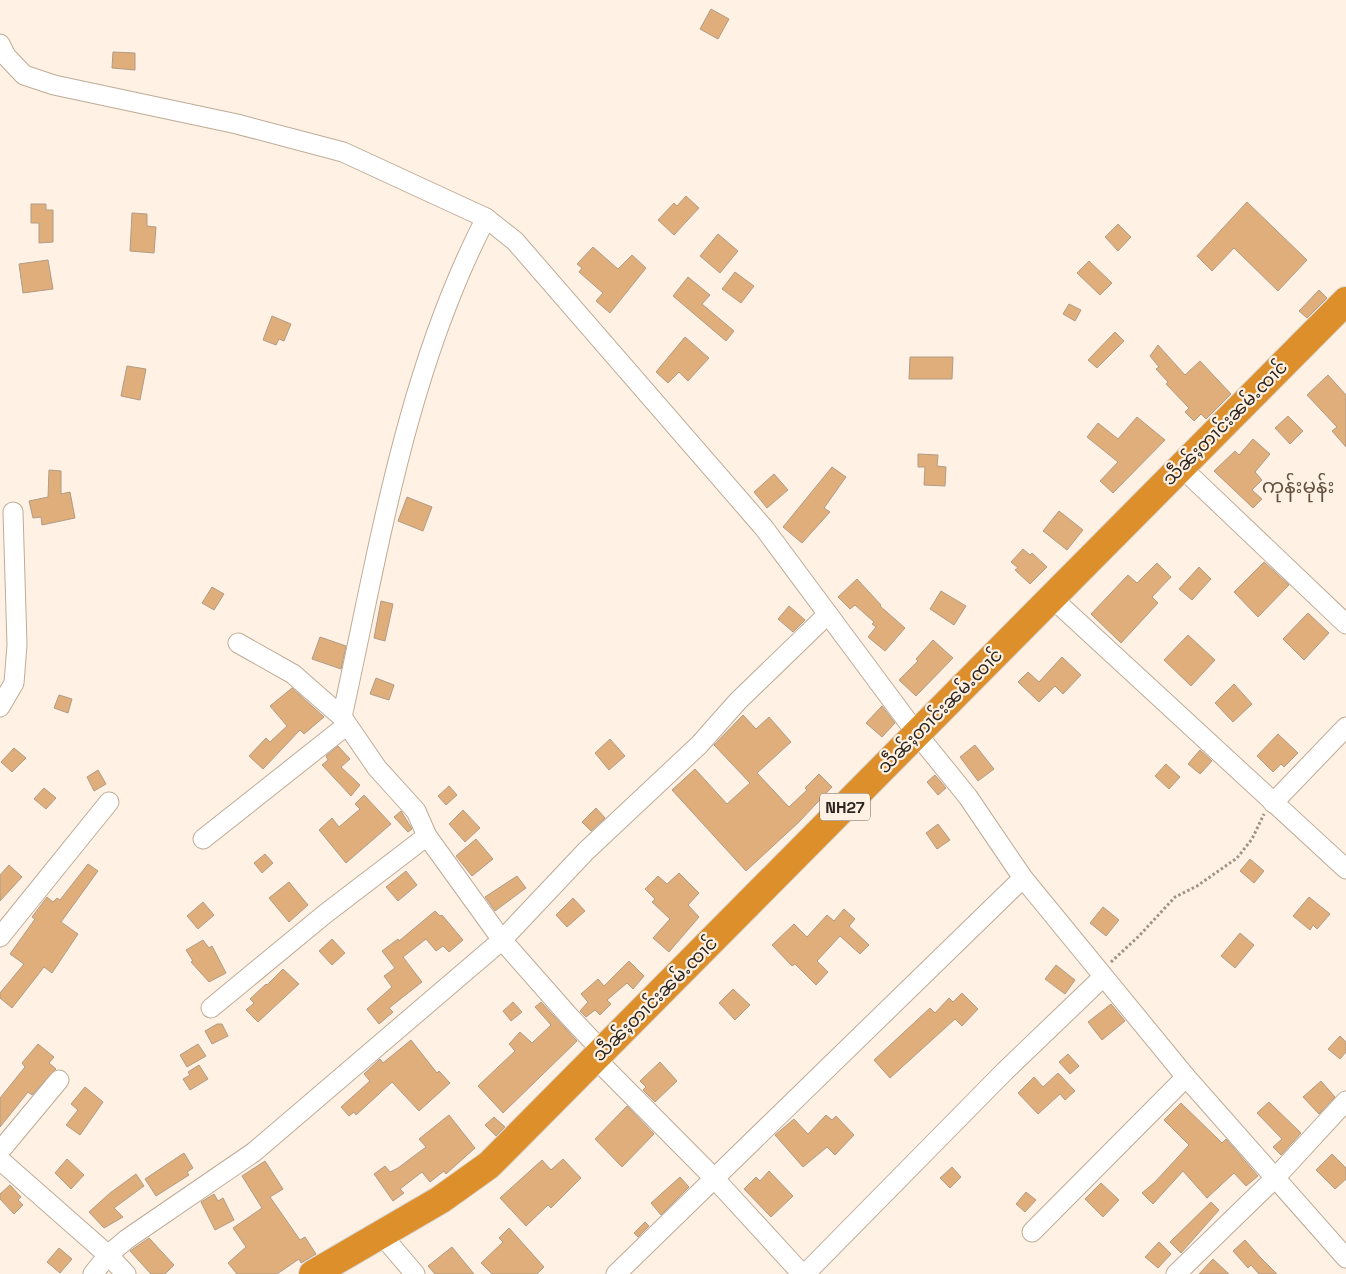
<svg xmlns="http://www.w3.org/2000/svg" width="1346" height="1274" font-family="'Space Grotesk','Noto Sans Myanmar',sans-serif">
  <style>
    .building { fill: #dfae7b; stroke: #b09c87 }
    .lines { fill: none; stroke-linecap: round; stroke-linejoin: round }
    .street-casing { stroke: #bfab96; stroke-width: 21 }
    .highway-casing { stroke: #d9d8d6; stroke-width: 30 }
    .path { stroke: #9d9287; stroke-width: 3; stroke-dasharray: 2.5 2.5; stroke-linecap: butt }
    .street { stroke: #fff; stroke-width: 19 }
    .highway { stroke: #dd8f2b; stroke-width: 28 }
    .labels { text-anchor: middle; stroke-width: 4.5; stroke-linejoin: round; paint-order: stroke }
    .shield { fill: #fff1e4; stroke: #6d6359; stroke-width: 1 }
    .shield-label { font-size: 16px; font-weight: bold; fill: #2e261e }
    .street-label { font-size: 18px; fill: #2e261e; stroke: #fff1e4 }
    .quarter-label { font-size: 20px; fill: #655341; stroke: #fff1e4 }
  </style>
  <rect width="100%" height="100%" fill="#fff1e4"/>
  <g class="building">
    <polygon points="711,9 729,19 718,39 700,29"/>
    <polygon points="113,52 135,53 135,70 112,68"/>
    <polygon points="686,196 699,208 674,235 658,220 674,203 677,206"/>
    <polygon points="1247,202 1307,260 1278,291 1234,248 1212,271 1197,256"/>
    <polygon points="31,204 46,204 46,210 53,210 53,242 39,243 39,223 31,223"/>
    <polygon points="132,213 147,214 147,226 156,227 154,253 130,251"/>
    <polygon points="1118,224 1131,237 1118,251 1105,237"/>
    <polygon points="718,234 738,251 720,273 700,256"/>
    <polygon points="593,247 618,269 632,255 646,268 610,313 596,301 603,293 579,272 582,268 577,264"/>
    <polygon points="48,260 53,289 23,293 19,264"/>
    <polygon points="1089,261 1112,283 1100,295 1077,273"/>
    <polygon points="735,272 754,286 741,303 722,289"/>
    <polygon points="688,277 710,295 702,304 734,331 726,341 673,296"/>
    <polygon points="1319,290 1327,298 1307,318 1299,311"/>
    <polygon points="1069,304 1081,310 1075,321 1063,314"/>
    <polygon points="272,316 291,324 284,341 279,339 276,345 263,340"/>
    <polygon points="1115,332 1124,341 1097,368 1088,360"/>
    <polygon points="685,337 709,358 688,381 679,372 668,383 656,372"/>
    <polygon points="1158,345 1185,375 1200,361 1231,394 1206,419 1201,414 1194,421 1185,412 1189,408 1166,384 1168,382 1156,369 1159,367 1150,356"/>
    <polygon points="910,357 953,357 952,379 909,379"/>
    <polygon points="127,366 146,369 140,400 121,396"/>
    <polygon points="1328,375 1346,395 1346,447 1332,431 1337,427 1307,395"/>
    <polygon points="1288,416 1303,431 1290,444 1275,428"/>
    <polygon points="1137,417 1165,440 1113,493 1100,481 1118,462 1087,437 1098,423 1118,439"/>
    <polygon points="1253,439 1270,454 1255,472 1262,480 1252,490 1262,499 1253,508 1214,471 1235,451 1239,455"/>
    <polygon points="918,454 938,455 937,466 946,467 945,486 924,485 925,467 918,467"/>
    <polygon points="832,467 846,477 824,508 830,512 802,543 783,527"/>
    <polygon points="49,470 61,471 61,494 70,492 75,518 42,525 41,517 33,518 29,501 48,497"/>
    <polygon points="774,474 788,490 767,508 754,492"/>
    <polygon points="407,497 432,507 423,531 398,521"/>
    <polygon points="1059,511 1083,530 1067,550 1043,531"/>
    <polygon points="1023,549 1030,555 1032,553 1047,567 1030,584 1015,570 1018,568 1011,562"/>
    <polygon points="1264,562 1289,585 1258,617 1234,592"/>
    <polygon points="1157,563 1171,577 1152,597 1158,603 1121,643 1091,614 1128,575 1137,583"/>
    <polygon points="1199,567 1211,579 1192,600 1179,589"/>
    <polygon points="857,579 881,605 880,606 905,628 885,651 868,637 876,627 872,624 874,622 855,605 850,609 838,597"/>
    <polygon points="212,587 224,594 214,610 202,603"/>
    <polygon points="941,591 966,606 954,625 930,609"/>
    <polygon points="381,601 393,604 385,641 374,638"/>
    <polygon points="789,606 805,620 793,632 778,619"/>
    <polygon points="1308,613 1329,633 1304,660 1283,639"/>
    <polygon points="1188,635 1215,660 1191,686 1164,660"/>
    <polygon points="320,637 346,646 341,669 312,659"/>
    <polygon points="933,640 953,658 916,696 899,680 918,661 916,659"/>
    <polygon points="1062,657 1081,675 1063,694 1055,686 1039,702 1018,682 1028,672 1039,682"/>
    <polygon points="376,678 394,685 389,700 370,694"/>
    <polygon points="1234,684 1252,704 1233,722 1215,703"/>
    <polygon points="292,688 324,717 304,734 300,730 263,769 249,756 266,738 270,742 287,726 270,706"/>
    <polygon points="59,695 72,699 68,713 54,708"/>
    <polygon points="882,706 895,723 882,737 866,723"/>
    <polygon points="743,715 756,729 769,717 791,742 757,773 789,807 807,790 805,788 819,774 832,787 799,822 746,871 672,790 695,769 727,804 750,783 714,745"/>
    <polygon points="1278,734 1298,753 1284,767 1281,764 1273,772 1257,756"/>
    <polygon points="610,739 625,756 609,770 595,753"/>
    <polygon points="975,745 994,769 978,781 960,757"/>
    <polygon points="338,746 350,759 341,767 360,785 351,796 322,765 328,760 326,756"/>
    <polygon points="14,748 26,758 12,772 1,762"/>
    <polygon points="1200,750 1212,761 1200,774 1188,764"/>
    <polygon points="1166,764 1180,777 1169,789 1155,776"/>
    <polygon points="98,770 106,784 94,791 87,777"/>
    <polygon points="935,775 946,788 938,795 927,782"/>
    <polygon points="449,786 457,795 446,805 438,796"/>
    <polygon points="44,788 56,798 46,809 34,799"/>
    <polygon points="364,795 391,824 346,863 319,830 332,818 339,827 360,809 355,804"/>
    <polygon points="596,808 605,818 591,831 582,822"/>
    <polygon points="463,810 480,828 465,842 449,824"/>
    <polygon points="401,811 412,829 408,832 394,817"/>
    <polygon points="938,824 950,840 937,849 926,833"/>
    <polygon points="476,839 493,859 472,876 456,856"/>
    <polygon points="265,854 273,863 262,873 254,863"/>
    <polygon points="1250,859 1264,871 1254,883 1240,871"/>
    <polygon points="88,864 98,871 61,922 78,934 52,973 44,967 12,1008 0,998 0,993 24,964 10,954 35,919 32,917 47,897 53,902 57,898 60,900"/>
    <polygon points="9,865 22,877 0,901 0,875"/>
    <polygon points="406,871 417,885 398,901 386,887"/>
    <polygon points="679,873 699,893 688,905 699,917 669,952 653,938 670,919 652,902 655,899 645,889 658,876 667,884"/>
    <polygon points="517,876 526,888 495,911 485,897"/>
    <polygon points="289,882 308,905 289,922 269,898"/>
    <polygon points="1309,897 1330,914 1317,929 1313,925 1310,930 1293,916"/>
    <polygon points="573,898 585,911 567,927 556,915"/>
    <polygon points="203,902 214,915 198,929 187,916"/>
    <polygon points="1103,907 1119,920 1106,936 1090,923"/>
    <polygon points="844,909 855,919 849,926 869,945 860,954 840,936 817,961 828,972 816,985 795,964 792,966 772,945 794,924 807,937 827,915 834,921"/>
    <polygon points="435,911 440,916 442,915 463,940 449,952 443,946 436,951 426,939 403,957 422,982 389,1008 393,1012 379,1024 367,1009 392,987 384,976 395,968 382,951 398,939 399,941"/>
    <polygon points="1240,933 1254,945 1235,968 1221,956"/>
    <polygon points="332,939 345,953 332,965 319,951"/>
    <polygon points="203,940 209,948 212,946 226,973 209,982 191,962 193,961 186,950"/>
    <polygon points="629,961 644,976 633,989 627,983 607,1000 611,1004 600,1015 595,1010 586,1017 580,1011 588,1002 581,994 598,979 604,986"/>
    <polygon points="1056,965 1075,980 1065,994 1045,979"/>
    <polygon points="283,969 299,984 258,1022 246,1010 254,1003 250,999 266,984 267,985"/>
    <polygon points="733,989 750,1005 735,1020 719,1003"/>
    <polygon points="962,993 978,1009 962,1026 955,1019 890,1078 874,1060 930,1008 935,1013 949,998 953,1002"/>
    <polygon points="513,1002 522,1012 511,1021 503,1011"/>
    <polygon points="541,1002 577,1041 503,1113 478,1086 515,1051 509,1044 520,1032 532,1043 551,1025 535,1007"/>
    <polygon points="1111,1004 1125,1021 1102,1040 1088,1022"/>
    <polygon points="217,1024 222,1024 228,1036 212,1044 205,1031"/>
    <polygon points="1340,1036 1346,1042 1346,1052 1340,1059 1328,1049"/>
    <polygon points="411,1040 437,1073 439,1071 450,1083 419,1111 392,1082 356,1115 354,1112 349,1116 341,1107 370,1081 364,1074 380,1059 383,1063"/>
    <polygon points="38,1044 54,1057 49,1063 56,1069 32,1095 28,1092 0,1127 0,1098 25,1067 22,1063"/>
    <polygon points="198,1044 206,1056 187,1067 180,1055"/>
    <polygon points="1068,1054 1079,1066 1070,1074 1059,1062"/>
    <polygon points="660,1062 677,1081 655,1102 643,1090 646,1087 640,1081"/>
    <polygon points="199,1065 208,1079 190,1090 183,1079 190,1075 188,1072"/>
    <polygon points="1058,1073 1075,1091 1065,1100 1060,1094 1038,1114 1018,1093 1034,1077 1043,1087"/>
    <polygon points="1321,1081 1335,1097 1319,1114 1303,1097"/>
    <polygon points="85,1087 103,1102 80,1135 66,1125 78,1110 71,1104"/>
    <polygon points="1269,1102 1301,1133 1281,1155 1273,1147 1282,1139 1257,1113"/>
    <polygon points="1181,1103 1222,1143 1226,1139 1258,1176 1246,1186 1234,1173 1207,1198 1183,1171 1153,1204 1142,1193 1155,1182 1189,1145 1164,1120"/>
    <polygon points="627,1106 654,1134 622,1167 595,1139"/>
    <polygon points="449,1115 475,1148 446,1174 444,1171 430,1182 422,1172 400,1189 404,1193 393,1201 374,1174 385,1166 390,1172 398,1168 426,1147 419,1139"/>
    <polygon points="826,1115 832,1120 836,1116 854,1135 835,1155 827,1147 803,1167 775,1135 794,1119 808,1134"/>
    <polygon points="494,1117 505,1127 496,1136 485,1125"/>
    <polygon points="184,1153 193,1168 187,1172 189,1175 156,1196 145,1179"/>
    <polygon points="1332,1154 1346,1168 1346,1179 1335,1189 1316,1170"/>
    <polygon points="67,1159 84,1175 71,1189 55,1173"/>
    <polygon points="563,1159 581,1178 551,1208 548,1205 526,1226 500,1198 542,1160 551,1170"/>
    <polygon points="265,1161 283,1189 270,1197 300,1240 305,1237 316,1254 301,1263 299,1259 277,1274 237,1274 228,1263 246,1247 233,1228 262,1208 242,1176"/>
    <polygon points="952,1167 961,1177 950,1188 940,1178"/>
    <polygon points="769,1171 793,1196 771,1217 744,1189 756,1177 760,1181"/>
    <polygon points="136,1174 144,1186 114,1208 123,1217 104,1228 89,1212 110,1193"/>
    <polygon points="680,1177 689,1187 661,1215 651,1203"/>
    <polygon points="1101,1183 1119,1200 1103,1217 1085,1199"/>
    <polygon points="10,1185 21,1197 18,1200 23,1205 14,1214 0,1199 0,1194"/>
    <polygon points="1026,1192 1036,1200 1025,1212 1016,1204"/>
    <polygon points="214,1194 218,1201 223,1198 234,1220 215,1230 201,1202"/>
    <polygon points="1211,1202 1219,1210 1181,1253 1170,1242"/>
    <polygon points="645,1222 649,1226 638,1237 634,1233"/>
    <polygon points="509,1228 544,1267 537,1274 492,1274 481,1263 503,1242 499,1238"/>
    <polygon points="149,1238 174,1265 165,1274 151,1274 130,1251"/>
    <polygon points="1245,1240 1260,1257 1277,1274 1259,1274 1251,1265 1248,1268 1233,1251"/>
    <polygon points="1159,1242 1171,1254 1158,1268 1145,1257"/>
    <polygon points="452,1247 474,1274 435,1274 428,1266"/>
    <polygon points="59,1248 72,1259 60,1273 47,1262"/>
    <polygon points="1213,1259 1229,1274 1199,1274"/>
  </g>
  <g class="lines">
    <g class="street-casing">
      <g id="street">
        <polyline points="0,44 6,56 24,75 54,85 237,124 343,152 486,218 515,241 764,528 917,734 968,797 1023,878 1186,1077 1346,1258"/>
        <polyline points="1181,467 1346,624"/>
        <polyline points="1052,598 1346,869"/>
        <polyline points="238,643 293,674 342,717 377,768 416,811 427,836 502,940 568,1015 603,1052"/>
        <polyline points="0,707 14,683 17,645 13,512"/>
        <path d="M342 717C379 549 406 372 486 218"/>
        <polyline points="1273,803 1346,727"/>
        <polyline points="203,839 347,725"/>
        <polyline points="0,937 109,802"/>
        <polyline points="211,1008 325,914 427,836"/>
        <polyline points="596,1059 714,1178 802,1274"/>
        <polyline points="0,1151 59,1080"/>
        <polyline points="0,1160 108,1255 126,1274"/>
        <polyline points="1032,1232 1186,1077"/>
        <polyline points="381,1234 415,1274"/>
        <polyline points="93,1274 108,1255 127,1239 254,1152 502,940 586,851 699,745 738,701 828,614"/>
        <polyline points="616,1274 1023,878"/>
        <polyline points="805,1274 1005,1071 1103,977"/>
        <polyline points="1176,1274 1276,1177 1346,1101"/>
      </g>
    </g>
    <g class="highway-casing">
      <polyline id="highway" points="313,1274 440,1200 489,1165 1346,301"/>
    </g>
    <polyline class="path" points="1111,962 1139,936 1175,897 1197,886 1237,858 1252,839 1264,814"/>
    <use href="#street" class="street"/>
    <use href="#highway" class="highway"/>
  </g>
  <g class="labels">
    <rect class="shield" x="820" y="793.5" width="50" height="27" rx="4"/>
    <g class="shield-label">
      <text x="845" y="813">NH27</text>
    </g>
    <g class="street-label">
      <text transform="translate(1225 423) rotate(-45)" y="6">သဵၼ်ႈတၢင်းၼမ်ႉၸၢင်</text>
      <text transform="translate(940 711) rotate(-45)" y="6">သဵၼ်ႈတၢင်းၼမ်ႉၸၢင်</text>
      <text transform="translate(655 999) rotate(-45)" y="6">သဵၼ်ႈတၢင်းၼမ်ႉၸၢင်</text>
    </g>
    <g class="quarter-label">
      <text x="1298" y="493">ကုန်းမုန်း</text>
    </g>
  </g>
</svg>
